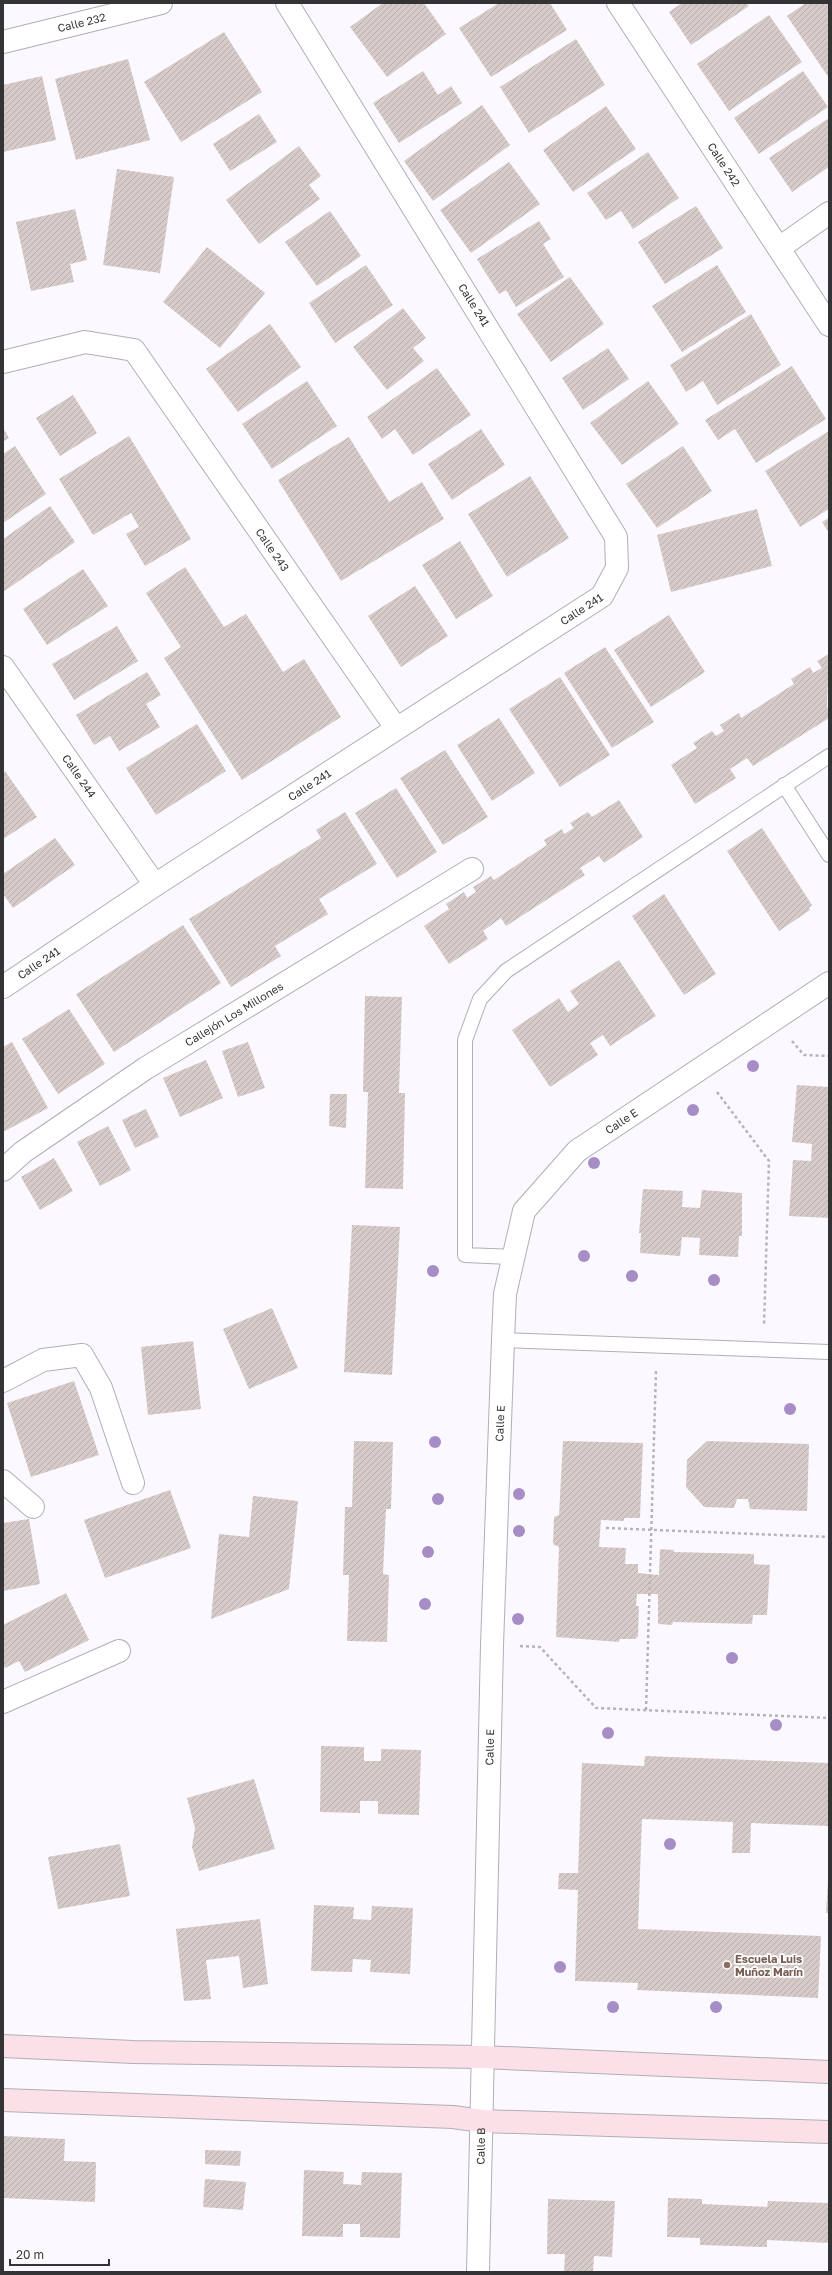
<svg xmlns="http://www.w3.org/2000/svg" width="832" height="2275" font-family="'Golos Text',sans-serif">
  <style>
    .building { fill: url(#building-hatch) }
    .lines { fill: none; stroke-linecap: round; stroke-linejoin: round }
    .lane-casing { stroke: #b1aeb7; stroke-width: 16 }
    .street-casing { stroke: #b1aeb7; stroke-width: 24 }
    .secondary-casing { stroke: #b1aeb7; stroke-width: 24 }
    .path { stroke: #b6b4b9; stroke-width: 2.5; stroke-dasharray: 3 3; stroke-linecap: butt }
    .lane { stroke: #fff; stroke-width: 14 }
    .street { stroke: #fff; stroke-width: 22 }
    .secondary { stroke: #fbe0e7; stroke-width: 22 }
    .tree { fill: #a78dc5 }
    .education-dot { fill: #8d6e63; stroke: #fff; stroke-width: 1.5 }
    .labels { text-anchor: middle; stroke-width: 3.5; stroke-linejoin: round; paint-order: stroke }
    .street-label { font-size: 11px; fill: #343336; stroke: #fff }
    .education-label { font-size: 11px; font-weight: bold; fill: #785e54; stroke: #fff; text-anchor: start }
  </style>
  <defs>
    <pattern id="building-hatch" width="6" height="6" patternUnits="userSpaceOnUse"><rect width="6" height="6" fill="#d6cbc9"/><path d="M-1 1l2-2M0 6l6-6M5 7l2-2" fill="none" stroke="#b8afad"/></pattern>
  </defs>
  <rect width="100%" height="100%" fill="#fbf9ff"/>
  <g class="building">
    <polygon points="383,3 424,3 446,34 387,77 350,27"/>
    <polygon points="499,3 550,3 567,30 491,77 459,28"/>
    <polygon points="682,3 746,3 749,6 691,45 669,12"/>
    <polygon points="806,3 829,3 829,78 787,16"/>
    <polygon points="769,15 802,62 729,111 697,64"/>
    <polygon points="224,32 262,92 181,142 144,82"/>
    <polygon points="576,39 605,85 529,133 500,87"/>
    <polygon points="128,59 150,140 76,160 55,79"/>
    <polygon points="423,71 438,95 451,86 462,103 399,143 373,103"/>
    <polygon points="803,71 828,107 759,154 734,118"/>
    <polygon points="42,76 56,140 3,152 3,85"/>
    <polygon points="482,105 510,145 433,201 404,161"/>
    <polygon points="606,106 636,149 573,192 543,150"/>
    <polygon points="259,114 277,142 230,171 213,144"/>
    <polygon points="829,118 829,167 792,192 769,158"/>
    <polygon points="299,146 321,176 309,185 320,199 259,244 226,200"/>
    <polygon points="648,152 679,198 633,229 621,211 606,220 587,193"/>
    <polygon points="509,162 540,204 471,253 440,210"/>
    <polygon points="117,169 174,177 160,273 103,265"/>
    <polygon points="696,206 723,248 665,284 638,242"/>
    <polygon points="75,209 87,260 70,264 74,282 31,291 16,222"/>
    <polygon points="330,211 361,256 317,286 285,242"/>
    <polygon points="539,221 551,239 543,244 564,277 516,307 506,290 499,294 477,259"/>
    <polygon points="207,247 265,293 220,348 163,302"/>
    <polygon points="366,265 393,305 335,343 309,303"/>
    <polygon points="717,265 746,312 682,352 652,306"/>
    <polygon points="570,277 604,324 551,362 517,314"/>
    <polygon points="403,308 426,338 413,348 424,361 387,390 353,347"/>
    <polygon points="751,314 781,365 717,405 703,381 686,392 670,365"/>
    <polygon points="270,324 301,367 238,412 206,369"/>
    <polygon points="608,348 629,379 583,410 562,378"/>
    <polygon points="792,366 826,419 756,463 735,429 718,440 705,420"/>
    <polygon points="437,368 471,415 413,455 395,429 382,439 367,417"/>
    <polygon points="307,381 337,426 272,469 242,424"/>
    <polygon points="648,381 679,424 622,465 590,423"/>
    <polygon points="73,395 97,433 60,456 36,418"/>
    <polygon points="3,428 9,438 3,442"/>
    <polygon points="481,429 505,465 452,500 428,464"/>
    <polygon points="829,431 829,509 800,527 765,471"/>
    <polygon points="129,436 191,539 145,566 126,534 139,527 131,513 93,535 59,479"/>
    <polygon points="349,437 389,502 422,482 444,519 341,581 278,480"/>
    <polygon points="15,446 46,494 3,523 3,454"/>
    <polygon points="683,446 712,491 657,528 626,484"/>
    <polygon points="530,476 569,538 507,577 468,514"/>
    <polygon points="50,506 75,542 3,592 3,539"/>
    <polygon points="757,509 772,566 671,592 657,535"/>
    <polygon points="829,518 829,533 822,522"/>
    <polygon points="460,541 493,596 456,619 422,565"/>
    <polygon points="185,567 224,627 246,614 283,672 304,659 341,717 242,780 164,658 181,647 146,593"/>
    <polygon points="83,569 108,606 47,645 23,609"/>
    <polygon points="415,586 448,636 401,667 368,616"/>
    <polygon points="669,615 705,672 651,707 614,650"/>
    <polygon points="117,626 138,661 74,700 52,664"/>
    <polygon points="605,647 654,722 612,748 564,673"/>
    <polygon points="829,654 827,705 829,718 753,766 747,758 730,769 736,778 695,804 671,765 697,748 693,743 712,731 716,736 724,731 720,725 739,713 741,718 794,684 791,679 810,667 813,673 822,668 817,661"/>
    <polygon points="147,672 161,695 146,704 160,727 119,751 110,736 94,745 76,715"/>
    <polygon points="560,677 610,755 560,787 509,709"/>
    <polygon points="499,718 535,773 492,801 457,745"/>
    <polygon points="197,724 226,771 156,815 126,768"/>
    <polygon points="445,750 488,817 443,845 400,778"/>
    <polygon points="5,771 37,817 3,839 3,773"/>
    <polygon points="396,788 437,852 397,878 355,813"/>
    <polygon points="619,800 643,837 604,863 599,856 580,868 585,875 506,926 501,918 483,931 488,939 449,964 424,926 449,909 446,904 464,892 467,898 476,892 473,887 491,876 494,880 547,845 544,840 562,829 564,834 574,828 570,823 588,812 592,817"/>
    <polygon points="345,812 377,864 319,899 328,914 275,946 281,956 231,987 189,919 321,838 316,830"/>
    <polygon points="762,828 812,905 809,908 810,910 779,931 727,851"/>
    <polygon points="55,838 75,865 13,908 3,894 3,874"/>
    <polygon points="664,894 716,974 684,995 632,916"/>
    <polygon points="183,925 221,983 114,1052 76,994"/>
    <polygon points="619,960 656,1016 610,1046 603,1035 590,1043 598,1055 550,1087 512,1030 559,998 568,1012 575,1007 579,1004 570,991"/>
    <polygon points="365,996 402,997 399,1093 405,1093 403,1189 365,1188 368,1092 363,1092"/>
    <polygon points="69,1009 105,1064 58,1094 22,1039"/>
    <polygon points="12,1042 48,1108 3,1132 3,1047"/>
    <polygon points="248,1042 265,1088 238,1097 222,1051"/>
    <polygon points="206,1060 223,1098 180,1117 163,1078"/>
    <polygon points="797,1085 829,1087 829,1218 789,1216 793,1160 811,1161 812,1144 792,1142"/>
    <polygon points="330,1094 347,1094 346,1128 329,1126"/>
    <polygon points="146,1109 159,1137 135,1148 122,1120"/>
    <polygon points="108,1126 131,1170 100,1186 77,1142"/>
    <polygon points="54,1158 73,1191 40,1210 21,1177"/>
    <polygon points="643,1189 683,1191 682,1207 700,1208 702,1190 742,1193 742,1236 739,1236 738,1257 699,1255 700,1238 682,1237 680,1256 640,1253 641,1233 639,1233"/>
    <polygon points="352,1225 400,1227 392,1375 344,1372"/>
    <polygon points="272,1308 298,1368 249,1389 223,1329"/>
    <polygon points="193,1341 201,1409 148,1415 141,1347"/>
    <polygon points="74,1381 99,1455 31,1477 7,1403"/>
    <polygon points="354,1441 393,1442 391,1509 386,1509 383,1574 389,1575 387,1642 347,1641 349,1575 343,1575 345,1507 352,1507"/>
    <polygon points="563,1441 643,1443 640,1518 624,1518 624,1521 601,1520 599,1547 626,1548 625,1564 638,1564 638,1573 659,1575 660,1549 674,1550 674,1552 754,1554 754,1564 770,1565 767,1615 753,1615 752,1624 673,1622 672,1625 658,1624 658,1594 637,1594 636,1606 639,1606 638,1636 635,1639 620,1639 619,1642 556,1637 559,1547 553,1544 554,1517 559,1515"/>
    <polygon points="707,1441 809,1444 807,1511 750,1509 748,1499 737,1499 734,1508 704,1507 686,1487 687,1460"/>
    <polygon points="170,1490 191,1548 105,1578 84,1520"/>
    <polygon points="253,1496 298,1501 289,1589 211,1619 219,1534 249,1537"/>
    <polygon points="29,1519 40,1584 3,1591 3,1523"/>
    <polygon points="66,1593 89,1640 25,1672 19,1661 5,1668 3,1663 3,1625"/>
    <polygon points="321,1746 364,1747 364,1761 381,1761 381,1749 421,1750 419,1815 378,1814 378,1801 360,1801 360,1813 320,1812"/>
    <polygon points="645,1756 829,1763 829,1826 751,1823 750,1853 732,1853 733,1822 642,1819 638,1929 821,1936 818,1998 637,1990 638,1983 575,1981 578,1890 558,1889 559,1873 578,1873 582,1763 644,1766"/>
    <polygon points="254,1779 275,1849 199,1871 192,1847 195,1828 187,1798"/>
    <polygon points="120,1844 130,1896 58,1909 48,1857"/>
    <polygon points="828,1880 829,1880 829,1913 826,1913"/>
    <polygon points="314,1905 354,1907 353,1919 371,1920 372,1906 413,1908 410,1974 370,1972 371,1960 353,1959 352,1972 311,1971"/>
    <polygon points="260,1919 268,1984 243,1988 239,1956 206,1960 211,1999 184,2001 176,1929"/>
    <polygon points="3,2136 65,2139 64,2161 96,2162 95,2202 3,2198"/>
    <polygon points="205,2150 241,2151 240,2166 205,2164"/>
    <polygon points="304,2170 344,2172 343,2184 361,2185 362,2172 402,2173 400,2238 360,2237 360,2224 343,2224 343,2237 302,2236"/>
    <polygon points="205,2179 246,2182 243,2210 203,2207"/>
    <polygon points="668,2198 702,2199 702,2204 767,2207 768,2201 829,2203 829,2243 767,2240 767,2247 700,2245 700,2238 667,2237"/>
    <polygon points="548,2199 615,2201 612,2257 594,2256 593,2272 564,2272 565,2254 547,2254"/>
  </g>
  <g class="lines">
    <g class="lane-casing">
      <g id="lane">
        <polyline points="784,785 829,855"/>
        <polyline points="513,1257 465,1255 465,1040 480,999 506,971 829,756"/>
        <polyline points="503,1340 829,1352"/>
      </g>
    </g>
    <g class="street-casing">
      <g id="street">
        <path id="s1" d="M618 3 829 325"/>
        <path id="s2" d="M3 42 161 3"/>
        <polyline points="779,248 829,213"/>
        <path id="s3" d="M3 362 85 342 134 350 396 728"/>
        <path id="s4" d="M3 667 155 885"/>
        <path id="s5" d="M3 987 155 885 602 596 617 568 616 537 287 3"/>
        <path id="s6" d="M3 1170 23 1152 146 1068 472 869"/>
        <polyline points="3,1381 43,1360 82,1355 101,1388 133,1483"/>
        <polyline points="3,1481 33,1507"/>
        <polyline points="3,1702 119,1651"/>
        <path id="s7" d="M478 2272 492 1645 503 1340 505 1294 524 1211 577 1151 829 983"/>
      </g>
    </g>
    <g class="secondary-casing">
      <g id="secondary">
        <polyline points="3,2046 133,2052 482,2057 829,2072"/>
        <polyline points="3,2100 453,2117 482,2121 829,2132"/>
      </g>
    </g>
    <g class="path">
      <polyline points="792,1041 804,1055 829,1056"/>
      <polyline points="717,1092 769,1161 764,1325"/>
      <polyline points="606,1528 829,1537"/>
      <polyline points="520,1646 540,1647 596,1708 829,1718"/>
      <polyline points="646,1710 656,1370"/>
    </g>
    <use href="#lane" class="lane"/>
    <use href="#street" class="street"/>
    <use href="#secondary" class="secondary"/>
  </g>
  <g class="tree">
    <circle cx="753" cy="1066" r="6"/>
    <circle cx="693" cy="1110" r="6"/>
    <circle cx="594" cy="1163" r="6"/>
    <circle cx="584" cy="1256" r="6"/>
    <circle cx="433" cy="1271" r="6"/>
    <circle cx="632" cy="1276" r="6"/>
    <circle cx="714" cy="1280" r="6"/>
    <circle cx="790" cy="1409" r="6"/>
    <circle cx="435" cy="1442" r="6"/>
    <circle cx="519" cy="1494" r="6"/>
    <circle cx="438" cy="1499" r="6"/>
    <circle cx="519" cy="1531" r="6"/>
    <circle cx="428" cy="1552" r="6"/>
    <circle cx="425" cy="1604" r="6"/>
    <circle cx="518" cy="1619" r="6"/>
    <circle cx="732" cy="1658" r="6"/>
    <circle cx="776" cy="1725" r="6"/>
    <circle cx="608" cy="1733" r="6"/>
    <circle cx="670" cy="1844" r="6"/>
    <circle cx="560" cy="1967" r="6"/>
    <circle cx="613" cy="2007" r="6"/>
    <circle cx="716" cy="2007" r="6"/>
  </g>
  <circle class="education-dot" cx="727" cy="1965" r="4"/>
  <g class="labels">
    <g class="street-label">
      <text dy="4" stroke="none"><textPath href="#s2" startOffset="81">Calle 232</textPath></text>
      <text dy="4" stroke="none"><textPath href="#s1" startOffset="193">Calle 242</textPath></text>
      <text transform="translate(474 305) rotate(58)" y="4">Calle 241</text>
      <text dy="4" stroke="none"><textPath href="#s3" startOffset="377">Calle 243</textPath></text>
      <text dy="4" stroke="none"><textPath href="#s5" startOffset="691">Calle 241</textPath></text>
      <text dy="4" stroke="none"><textPath href="#s4" startOffset="133">Calle 244</textPath></text>
      <text dy="4" stroke="none"><textPath href="#s5" startOffset="367">Calle 241</textPath></text>
      <text dy="4" stroke="none"><textPath href="#s5" startOffset="43">Calle 241</textPath></text>
      <text dy="4" stroke="none"><textPath href="#s6" startOffset="279">Callejón Los Millones</textPath></text>
      <text dy="4" stroke="none"><textPath href="#s7" startOffset="1197">Calle E</textPath></text>
      <text dy="4" stroke="none"><textPath href="#s7" startOffset="849">Calle E</textPath></text>
      <text dy="4" stroke="none"><textPath href="#s7" startOffset="525">Calle E</textPath></text>
      <text dy="4" stroke="none"><textPath href="#s7" startOffset="126">Calle B</textPath></text>
    </g>
    <g class="education-label">
      <text x="735" y="1963">Escuela Luis<tspan x="735" dy="13">Muñoz Marín</tspan></text>
    </g>
  </g>
  <rect width="832" height="2275" fill="none" stroke="#343336" stroke-width="8"/>
  <path d="M10 2259v6h99v-6" fill="none" stroke="#343336" stroke-width="2"/>
  <text x="16" y="2259" font-size="12" fill="#343336" stroke="#ffffff" stroke-width="3" paint-order="stroke">20 m</text>
</svg>
